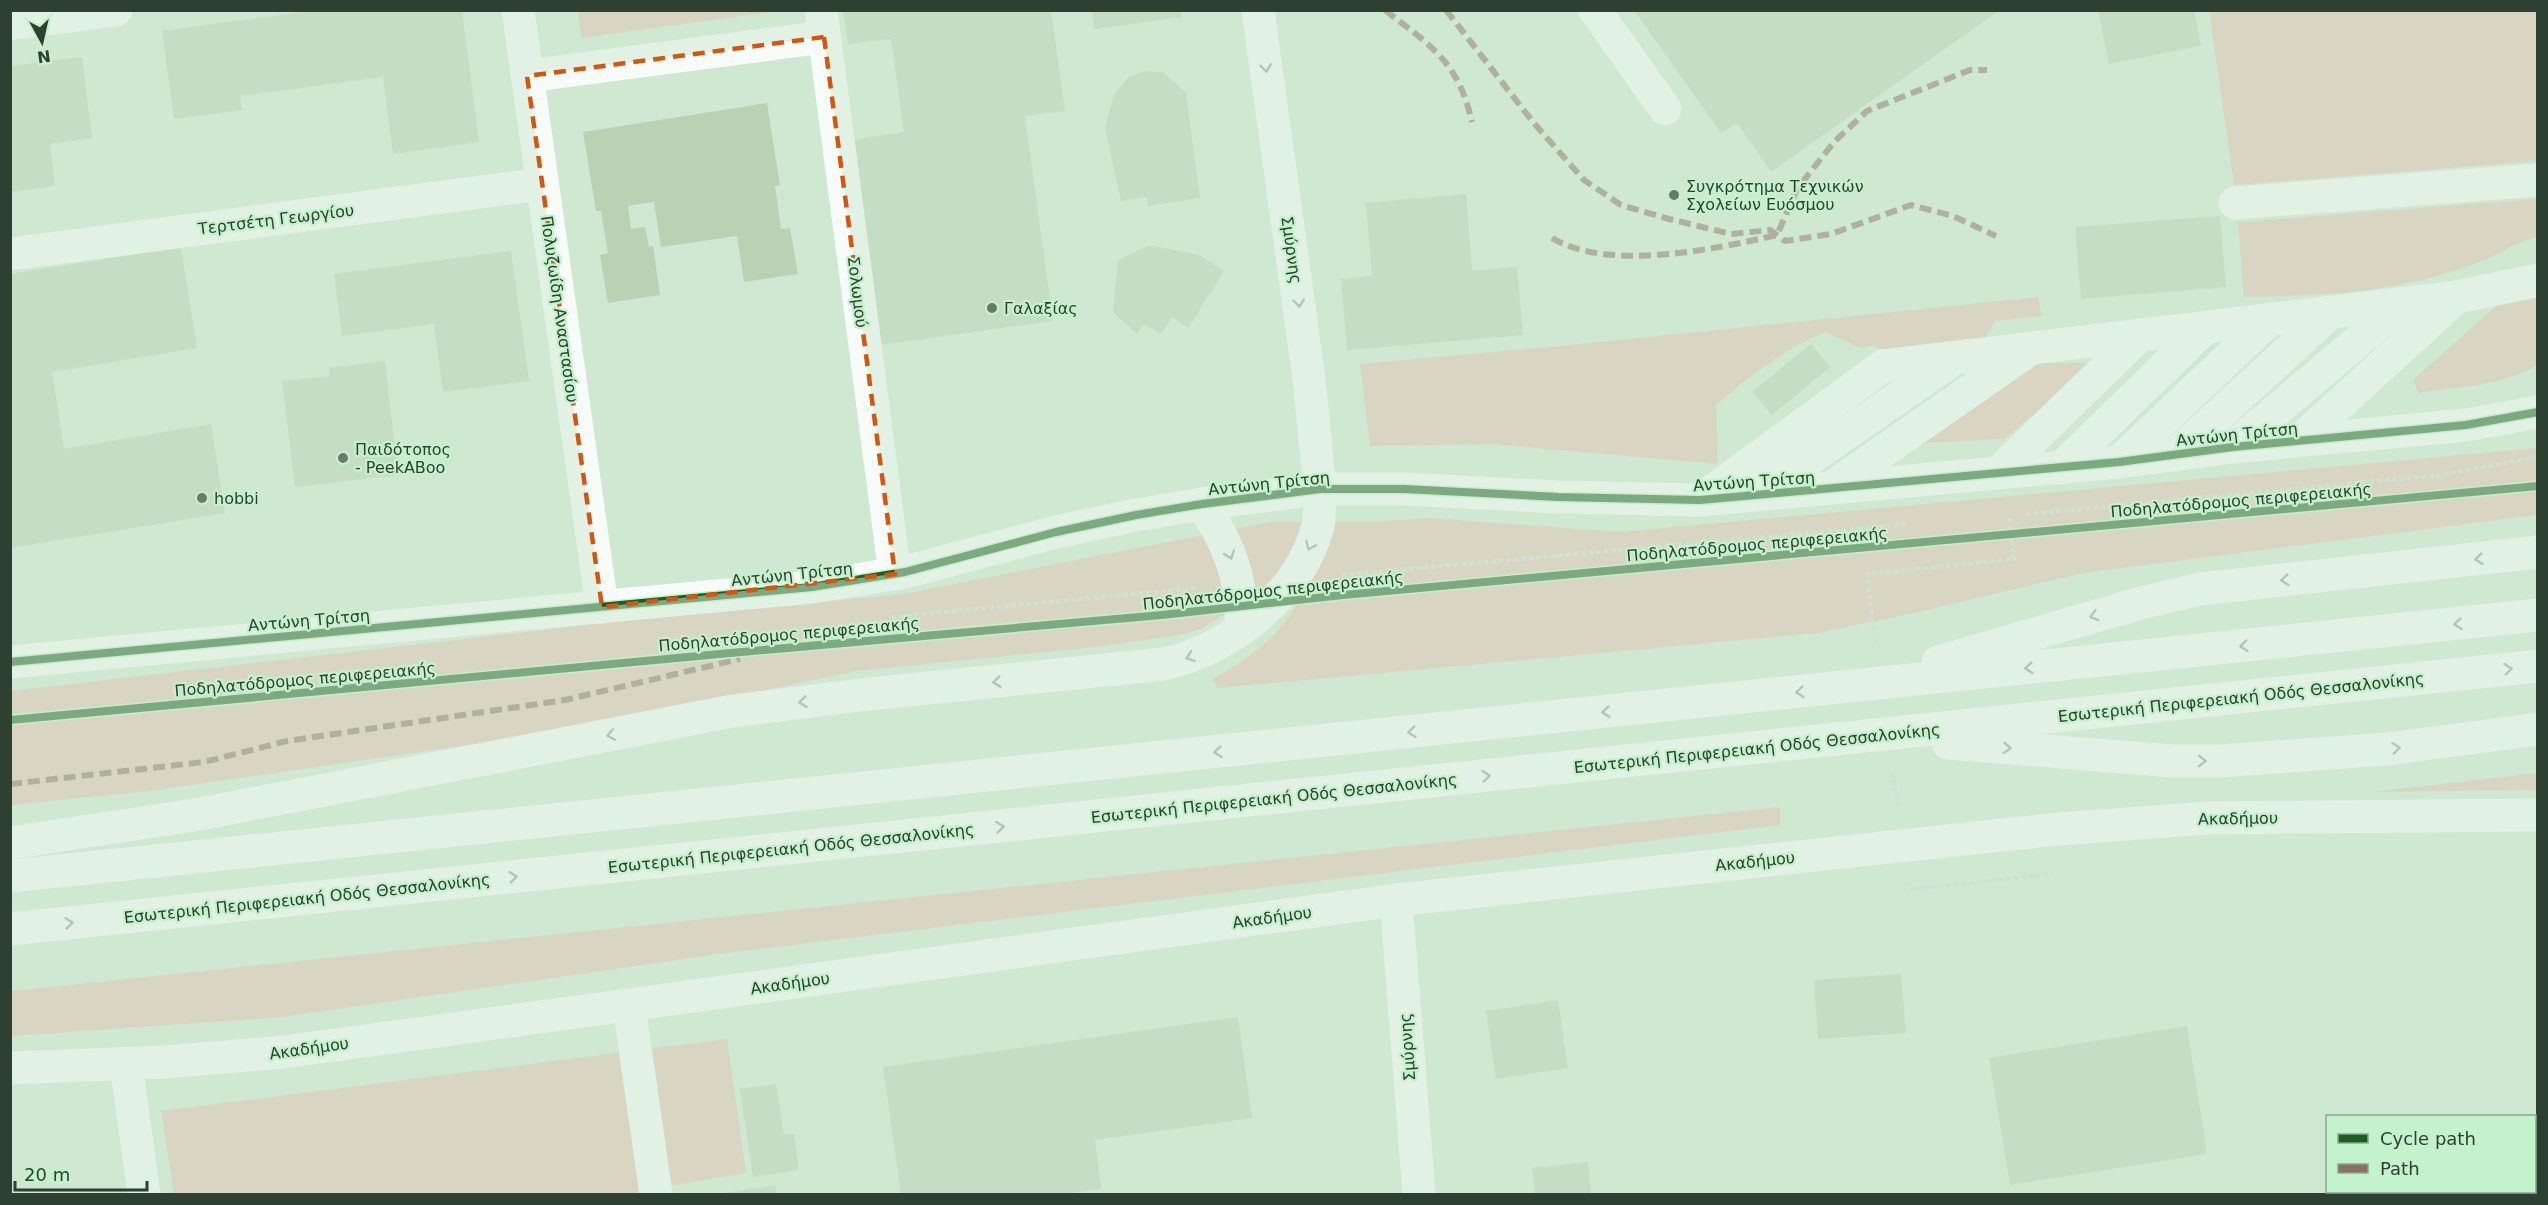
<svg xmlns="http://www.w3.org/2000/svg" width="2548" height="1205" font-family="'DejaVu Sans',sans-serif">
  <style>
    .green { fill: #e5c2af }
    .building { fill: #bbd1b3 }
    .lines { fill: none; stroke-linecap: round; stroke-linejoin: round }
    .path { stroke: #d2dad4; stroke-width: 4; stroke-dasharray: 4.5 3; stroke-linecap: butt }
    .minor { stroke: #f8fcf8; stroke-width: 33 }
    .highway { stroke: #f8fcf8; stroke-width: 33 }
    .quiet { stroke: #8d6e63; stroke-width: 6; stroke-dasharray: 12 6; stroke-linecap: butt }
    .cycleway-casing { stroke: #c3f2cc; stroke-width: 11 }
    .cycleway { stroke: #1b5e20; stroke-width: 8 }
    .oneway { stroke: #939e94 }
    .marked { fill: none; stroke: #d55610; stroke-width: 4.5; stroke-dasharray: 12 8; stroke-linejoin: round }
    .poi-dot { fill: #667b69; stroke: #c3f2cc; stroke-width: 2 }
    .labels { text-anchor: middle; stroke-width: 4.5; stroke-linejoin: round; paint-order: stroke }
    .poi-label { font-size: 16px; fill: #2e4031; stroke: #c3f2cc; text-anchor: start }
    .street-label { font-size: 16px; fill: #2e4031; stroke: #c3f2cc }
  </style>
  <rect width="100%" height="100%" fill="#cee8d2"/>
  <g class="green">
    <polygon points="578,10 779,10 779,11 581,38"/>
    <polygon points="2209,11 2537,11 2537,161 2234,185"/>
    <path d="M2537 199V237C2520 241 2511 247 2496 255 2478 263 2459 270 2440 275 2376 294 2311 296 2244 297L2238 222Z"/>
    <path d="M2038 297 2042 316 1995 321 1985 339 1901 356 1872 346 1861 348 1825 332C1785 349 1749 376 1716 405L1718 464 1491 444 1370 446 1360 364 1560 346Z"/>
    <path d="M2537 298V365C2503 386 2457 387 2418 393L2413 380 2496 306Z"/>
    <polygon points="2035,363 2097,363 2004,439 1921,443"/>
    <path d="M2537 448V515L2083 573 1910 614 1818 633 1218 688 1213 679C1244 660 1278 640 1295 606L1224 615 1201 629 1185 634 1106 646 856 671 587 728 149 791 11 805 10 691 603 623 903 594 1270 522H1367L1428 518 1620 532Z"/>
    <polygon points="2537,773 2537,790 2372,792"/>
    <polygon points="1780,807 1780,825 718,954 283,1017 11,1036 11,991"/>
    <polygon points="727,1039 746,1173 638,1191 638,1194 174,1194 161,1111"/>
  </g>
  <g class="building">
    <polygon points="317,10 462,10 479,142 393,154 383,77 240,96 242,110 174,119 162,31"/>
    <polygon points="843,10 1051,10 1065,111 1025,116 1053,321 880,345 852,140 904,132 891,39 848,44"/>
    <polygon points="1092,10 1181,10 1182,17 1094,29"/>
    <polygon points="1634,10 2000,10 1771,172 1737,123 1721,133"/>
    <polygon points="2098,10 2194,10 2201,46 2109,64"/>
    <polygon points="82,57 92,138 50,144 55,186 10,192 10,66"/>
    <polygon points="1144,71 1163,72 1186,93 1200,198 1148,206 1147,197 1121,201 1105,128 1114,95 1128,78"/>
    <polygon points="767,103 780,186 775,186 781,229 790,228 798,274 744,282 737,236 661,247 654,202 628,206 631,229 645,227 649,247 653,246 660,295 608,303 600,255 608,253 601,211 596,211 583,132"/>
    <polygon points="1466,194 1472,271 1517,267 1523,335 1347,350 1341,279 1372,276 1366,203"/>
    <polygon points="2220,216 2226,287 2081,299 2075,227"/>
    <polygon points="1150,245 1199,255 1224,271 1188,328 1172,317 1161,334 1144,324 1137,334 1113,312 1118,260"/>
    <polygon points="181,247 197,348 52,372 64,449 211,424 225,513 10,548 10,274"/>
    <polygon points="511,251 529,381 443,392 434,324 342,336 334,274"/>
    <polygon points="1811,344 1830,367 1772,415 1752,392"/>
    <polygon points="385,361 398,475 295,487 282,381 330,376 329,368"/>
    <polygon points="1901,974 1906,1033 1818,1039 1814,980"/>
    <polygon points="1558,1000 1568,1068 1496,1079 1486,1011"/>
    <polygon points="1238,1017 1252,1118 1095,1140 1101,1189 1061,1194 901,1194 883,1067"/>
    <polygon points="2187,1026 2207,1154 2010,1185 1989,1058"/>
    <polygon points="776,1084 784,1135 794,1134 799,1170 753,1177 740,1089"/>
    <polygon points="1588,1162 1591,1194 1535,1194 1532,1168"/>
    <polygon points="775,1185 777,1194 724,1194 724,1193"/>
  </g>
  <g class="lines">
    <g class="path">
      <polyline points="2026,514 2440,475 2538,457"/>
      <polyline points="1840,550 1840,531"/>
      <polyline points="1342,575 1908,524"/>
      <polyline points="892,617 1198,588"/>
      <polyline points="1876,644 1867,574 2014,559 2009,515"/>
      <polyline points="1893,773 1898,807"/>
      <polyline points="1908,883 1909,890 2053,873"/>
    </g>
    <g class="minor">
      <polyline points="518,10 602,607"/>
      <polyline points="821,10 895,574"/>
      <polyline points="1258,10 1309,379 1320,489"/>
      <polyline points="1595,10 1665,109"/>
      <polyline points="10,24 116,10"/>
      <polyline points="527,76 824,37"/>
      <polyline points="2235,203 2538,180"/>
      <polyline points="10,254 542,184"/>
      <polyline points="2299,441 2457,297"/>
      <polyline points="2233,447 2402,304"/>
      <polyline points="2175,455 2331,312"/>
      <polyline points="2119,462 2270,319"/>
      <polyline points="2061,468 2206,327"/>
      <polyline points="1998,473 2140,335"/>
      <polyline points="1832,487 2026,352"/>
      <polyline points="1759,494 1951,361"/>
      <polyline points="1700,500 1883,366 2457,297 2538,280"/>
      <polyline points="10,662 812,587 905,572 1056,532 1136,515 1202,504 1320,489 1404,489 1558,497 1700,500 2119,462 2233,447 2466,425 2538,412"/>
      <polyline points="1396,900 1419,1194"/>
      <polyline points="629,1006 656,1194"/>
      <polyline points="126,1064 144,1194"/>
      <polyline points="10,1068 165,1062 284,1052 1396,900 2058,829 2208,818 2538,815"/>
    </g>
    <g class="highway">
      <path d="M1202 504C1229 543 1244 582 1241 630"/>
      <polyline points="1938,662 2141,603 2200,589 2538,552"/>
      <polyline points="1948,743 2172,761 2220,761 2388,749 2538,729"/>
      <path d="M10 843 200 814 733 711 860 695 1164 664C1230 649 1300 595 1318 526 1320 514 1320 501 1320 489"/>
      <polyline points="10,876 2538,615"/>
      <polyline points="10,929 2538,666"/>
    </g>
    <g class="quiet">
      <path d="M1385 10C1432 47 1458 61 1472 122"/>
      <polyline points="1446,10 1533,122 1584,180 1621,205 1669,219 1731,234 1770,230 1785,241 1831,234 1911,205 1953,216 1996,236"/>
      <path d="M1552 238C1608 272 1716 249 1777 235L1797 189 1834 142 1867 111 1970 70H1987"/>
      <polyline points="10,784 204,762 287,741 565,700 740,659"/>
    </g>
    <g class="cycleway-casing">
      <g id="cycleway">
        <polyline points="10,662 812,587 905,572 1056,532 1136,515 1202,504 1320,489 1404,489 1558,497 1700,500 2119,462 2233,447 2466,425 2538,412"/>
        <polyline points="10,720 752,651 1162,615 1343,595 2538,486"/>
      </g>
    </g>
    <use href="#cycleway" class="cycleway"/>
  </g>
  <defs><path id="oneway-chevron" d="M-2-3.5L2.5 0L-2 3.5" fill="none" stroke-width="1.6" stroke-linecap="round" stroke-linejoin="round" transform="scale(1.5)"/></defs>
  <g class="oneway">
    <use href="#oneway-chevron" transform="translate(1266 68) rotate(82)"/>
    <use href="#oneway-chevron" transform="translate(1299 303) rotate(82)"/>
    <use href="#oneway-chevron" transform="translate(1310 546) rotate(113)"/>
    <use href="#oneway-chevron" transform="translate(1230 555) rotate(70)"/>
    <use href="#oneway-chevron" transform="translate(2479 559) rotate(174)"/>
    <use href="#oneway-chevron" transform="translate(2285 580) rotate(174)"/>
    <use href="#oneway-chevron" transform="translate(2094 616) rotate(164)"/>
    <use href="#oneway-chevron" transform="translate(2458 624) rotate(174)"/>
    <use href="#oneway-chevron" transform="translate(2244 646) rotate(174)"/>
    <use href="#oneway-chevron" transform="translate(1190 657) rotate(161)"/>
    <use href="#oneway-chevron" transform="translate(2029 668) rotate(174)"/>
    <use href="#oneway-chevron" transform="translate(2508 669) rotate(-6)"/>
    <use href="#oneway-chevron" transform="translate(997 682) rotate(174)"/>
    <use href="#oneway-chevron" transform="translate(1800 692) rotate(174)"/>
    <use href="#oneway-chevron" transform="translate(803 702) rotate(173)"/>
    <use href="#oneway-chevron" transform="translate(1606 712) rotate(174)"/>
    <use href="#oneway-chevron" transform="translate(1412 732) rotate(174)"/>
    <use href="#oneway-chevron" transform="translate(611 735) rotate(169)"/>
    <use href="#oneway-chevron" transform="translate(2007 748) rotate(4)"/>
    <use href="#oneway-chevron" transform="translate(2396 748) rotate(-7)"/>
    <use href="#oneway-chevron" transform="translate(1218 752) rotate(174)"/>
    <use href="#oneway-chevron" transform="translate(2202 761) rotate(1)"/>
    <use href="#oneway-chevron" transform="translate(1486 776) rotate(-6)"/>
    <use href="#oneway-chevron" transform="translate(1000 827) rotate(-6)"/>
    <use href="#oneway-chevron" transform="translate(513 877) rotate(-6)"/>
    <use href="#oneway-chevron" transform="translate(69 923) rotate(-6)"/>
  </g>
  <path d="M0 0H2548V1205H0ZM824 37 895 574 602 607 527 76Z" fill="#cee8d2" fill-opacity=".55" fill-rule="evenodd"/>
  <path class="marked" d="M824 37 895 574 602 607 527 76Z"/>
  <g class="poi-dot">
    <circle cx="1674" cy="195" r="6"/>
    <circle cx="992" cy="308" r="6"/>
    <circle cx="343" cy="458" r="6"/>
    <circle cx="202" cy="498" r="6"/>
  </g>
  <g class="labels">
    <g class="poi-label">
      <text x="1686" y="192">Συγκρότημα Τεχνικών<tspan x="1686" dy="18">Σχολείων Ευόσμου</tspan></text>
      <text x="1004" y="314">Γαλαξίας</text>
      <text x="355" y="455">Παιδότοπος<tspan x="355" dy="18">- PeekABoo</tspan></text>
      <text x="214" y="504">hobbi</text>
    </g>
    <g class="street-label">
      <text transform="translate(276 219) rotate(-7)" y="6">Τερτσέτη Γεωργίου</text>
      <text transform="translate(1292 250) rotate(82)" y="6">Σμύρνης</text>
      <text transform="translate(858 292) rotate(83)" y="6">Σολωμού</text>
      <text transform="translate(560 309) rotate(82)" y="6">Πολυζωίδη Αναστασίου</text>
      <text transform="translate(2237 434) rotate(-6)" y="6">Αντώνη Τρίτση</text>
      <text transform="translate(1754 481) rotate(-4)" y="6">Αντώνη Τρίτση</text>
      <text transform="translate(1269 483) rotate(-6)" y="6">Αντώνη Τρίτση</text>
      <text transform="translate(2241 500) rotate(-5)" y="6">Ποδηλατόδρομος περιφερειακής</text>
      <text transform="translate(1757 544) rotate(-5)" y="6">Ποδηλατόδρομος περιφερειακής</text>
      <text transform="translate(792 574) rotate(-6)" y="6">Αντώνη Τρίτση</text>
      <text transform="translate(1273 590) rotate(-6)" y="6">Ποδηλατόδρομος περιφερειακής</text>
      <text transform="translate(309 620) rotate(-5)" y="6">Αντώνη Τρίτση</text>
      <text transform="translate(789 634) rotate(-5)" y="6">Ποδηλατόδρομος περιφερειακής</text>
      <text transform="translate(305 679) rotate(-5)" y="6">Ποδηλατόδρομος περιφερειακής</text>
      <text transform="translate(2241 697) rotate(-6)" y="6">Εσωτερική Περιφερειακή Οδός Θεσσαλονίκης</text>
      <text transform="translate(1757 748) rotate(-6)" y="6">Εσωτερική Περιφερειακή Οδός Θεσσαλονίκης</text>
      <text transform="translate(1274 798) rotate(-6)" y="6">Εσωτερική Περιφερειακή Οδός Θεσσαλονίκης</text>
      <text transform="translate(2238 818) rotate(-1)" y="6">Ακαδήμου</text>
      <text transform="translate(791 848) rotate(-6)" y="6">Εσωτερική Περιφερειακή Οδός Θεσσαλονίκης</text>
      <text transform="translate(1755 861) rotate(-6)" y="6">Ακαδήμου</text>
      <text transform="translate(307 898) rotate(-6)" y="6">Εσωτερική Περιφερειακή Οδός Θεσσαλονίκης</text>
      <text transform="translate(1272 917) rotate(-8)" y="6">Ακαδήμου</text>
      <text transform="translate(790 983) rotate(-8)" y="6">Ακαδήμου</text>
      <text transform="translate(1407 1047) rotate(-94)" y="6">Σμύρνης</text>
      <text transform="translate(309 1048) rotate(-8)" y="6">Ακαδήμου</text>
    </g>
  </g>
  <rect width="2548" height="1205" fill="none" stroke="#2e4031" stroke-width="24"/>
  <rect x="2326" y="1115" width="210" height="78" fill="#c3f2cc" stroke="#87ab8e" stroke-width="1.5"/>
  <rect x="2338" y="1134" width="30" height="9" fill="#1b5e20" stroke="#87ab8e" stroke-width="1.5"/>
  <text x="2380" y="1145" font-size="18" fill="#2e4031">Cycle path</text>
  <rect x="2338" y="1164" width="30" height="9" fill="#8d6e63" stroke="#87ab8e" stroke-width="1.5"/>
  <text x="2380" y="1175" font-size="18" fill="#2e4031">Path</text>
  <g transform="translate(42 42) rotate(172)" stroke="#c3f2cc" stroke-width="4.5" paint-order="stroke">
  <path d="M0-4.5L10 22L0 15L-10 22Z" fill="#2e4031"/>
  <text y="-9" font-size="16" font-weight="bold" text-anchor="middle" fill="#2e4031">N</text>
  </g>
  <path d="M15 1181v9h132v-9" fill="none" stroke="#2e4031" stroke-width="3"/>
  <text x="24" y="1181" font-size="18" fill="#2e4031" stroke="#c3f2cc" stroke-width="4.5" paint-order="stroke">20 m</text>
</svg>
